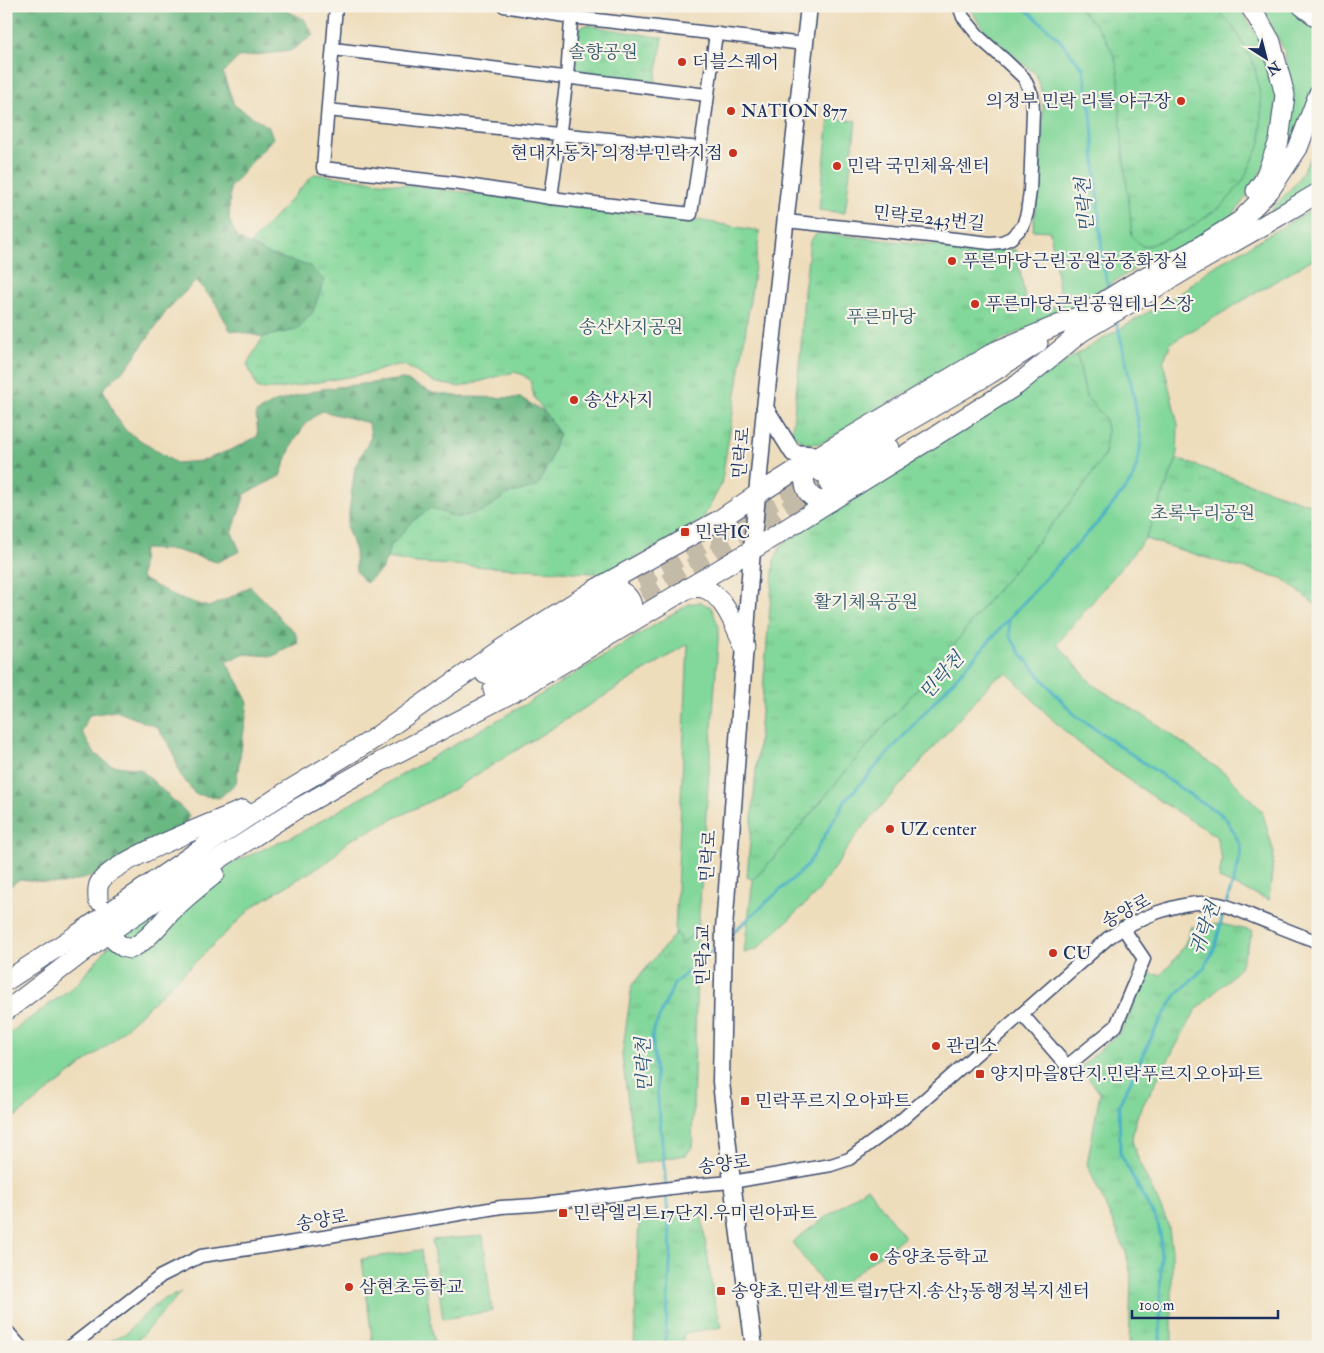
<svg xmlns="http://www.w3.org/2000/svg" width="1324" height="1353" font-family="'IM FELL Double Pica','Noto Serif KR',serif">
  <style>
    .grass { fill: #82d79a; stroke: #4e837c }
    .forest { fill: url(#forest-firs); stroke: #427470 }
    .park { fill: url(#park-tufts); stroke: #4e837c }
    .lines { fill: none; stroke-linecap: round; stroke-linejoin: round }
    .stream { stroke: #47b0c6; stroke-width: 3 }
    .highway-tunnel { stroke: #c4baa8; stroke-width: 19; stroke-dasharray: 19 9; stroke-linecap: butt }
    .minor-casing { stroke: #3b496c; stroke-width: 15 }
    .major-casing { stroke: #3b496c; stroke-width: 19 }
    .highway-casing { stroke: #3b496c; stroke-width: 21 }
    .minor { stroke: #fff; stroke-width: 12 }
    .major { stroke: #fff; stroke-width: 16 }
    .highway { stroke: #fff; stroke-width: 19 }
    .poi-dot { fill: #c8321e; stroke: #f7f3e8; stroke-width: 2 }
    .labels { text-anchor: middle; stroke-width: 4.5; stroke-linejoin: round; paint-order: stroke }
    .park-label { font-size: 18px; fill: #35596d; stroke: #f7f3e8 }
    .poi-label { font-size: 18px; fill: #1b2f5e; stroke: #f7f3e8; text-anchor: start }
    .street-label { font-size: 18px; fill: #1b2f5e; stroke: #f7f3e8 }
    .water-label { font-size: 19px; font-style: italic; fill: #28567d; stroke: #f7f3e8 }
  </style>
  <defs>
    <pattern id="forest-firs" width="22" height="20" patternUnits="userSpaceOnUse" patternTransform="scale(1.25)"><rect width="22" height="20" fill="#69b882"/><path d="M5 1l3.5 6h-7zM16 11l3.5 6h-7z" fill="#56966e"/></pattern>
    <pattern id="park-tufts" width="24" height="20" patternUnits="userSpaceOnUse" patternTransform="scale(1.25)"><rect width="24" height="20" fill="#82d79a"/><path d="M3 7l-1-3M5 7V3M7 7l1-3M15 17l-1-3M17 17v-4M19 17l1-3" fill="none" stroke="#70b987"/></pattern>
  </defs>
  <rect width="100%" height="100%" fill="#f7f3e8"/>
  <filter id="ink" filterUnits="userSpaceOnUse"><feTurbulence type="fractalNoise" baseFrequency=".02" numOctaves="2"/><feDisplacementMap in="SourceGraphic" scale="10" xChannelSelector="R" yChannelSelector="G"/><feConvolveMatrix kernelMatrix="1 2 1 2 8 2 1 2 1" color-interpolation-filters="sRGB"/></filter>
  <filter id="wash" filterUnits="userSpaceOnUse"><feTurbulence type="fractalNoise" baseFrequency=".0096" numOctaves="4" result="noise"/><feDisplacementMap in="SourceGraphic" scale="20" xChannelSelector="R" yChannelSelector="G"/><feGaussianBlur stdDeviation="1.12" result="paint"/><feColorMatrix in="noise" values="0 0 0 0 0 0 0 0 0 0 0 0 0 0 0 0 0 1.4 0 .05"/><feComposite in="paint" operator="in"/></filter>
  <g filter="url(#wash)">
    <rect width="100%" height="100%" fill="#edb"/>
    <g class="grass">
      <polygon points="968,6 1237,6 1261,40 1277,87 1273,150 1248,194 1233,215 1191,244 1138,267 1063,313 1050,231 1033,230 1042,148 1043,97 1036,74 1011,54 984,30"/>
      <polygon points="1259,6 1296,6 1318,22 1318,81 1308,106 1277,173 1291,89 1284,50 1267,17"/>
      <polygon points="829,118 856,121 845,213 819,210"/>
      <polygon points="1318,142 1318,188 1266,216 1296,183 1313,153"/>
      <path d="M1318 206V256L1171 343 1163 362 1178 425 1177 459 1145 539 1057 644 1093 685 1152 721 1227 775 1262 811 1274 853 1269 900 1219 879 1222 859 1216 836C1162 802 1103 767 1056 723 1039 707 1024 690 1008 673L994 679 858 833 816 894 757 949 744 953 753 880 779 852 881 729 936 668 987 602 1081 490 1105 454 1104 417 1086 397 1077 354 1184 291 1208 270Z"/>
      <polygon points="700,602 711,607 719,627 698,930 681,945 675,934 688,644 447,793 348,841 330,860 255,905 110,1043 6,1124 6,1036 77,984 108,947 221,868 298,834 524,705 689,604"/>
      <polygon points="867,1187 904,1237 830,1293 792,1242"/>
      <polygon points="421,1250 434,1345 422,1347 373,1347 362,1259"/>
    </g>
    <polygon class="forest" points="6,6 276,6 304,19 314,35 290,51 239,57 223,73 234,105 269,127 273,138 230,187 229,219 237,238 268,254 310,266 324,280 313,312 297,330 263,337 230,330 215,302 196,281 168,309 127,367 103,389 114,414 126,431 176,463 202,461 235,448 258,436 256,413 275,402 322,389 403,379 433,393 464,397 521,398 543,411 559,433 550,461 538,486 506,495 484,511 457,519 431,508 389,547 387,558 381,570 366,583 356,571 355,551 347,528 355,467 371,437 369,423 322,411 305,424 291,447 280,476 245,494 232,533 240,551 217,562 175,550 143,549 141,578 178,598 209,607 235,595 250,586 268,604 283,622 295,632 298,643 273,656 243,654 226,662 239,683 248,703 236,783 219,798 195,794 180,774 173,751 157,727 116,711 89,715 82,732 94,753 110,765 140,769 189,815 183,830 103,874 61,884 20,879 6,889"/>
    <g class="park">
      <path d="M1076 6H1215L1236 31 1255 67 1261 101V142L1243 181 1224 204 1187 230 1150 245 1142 246 1132 236C1129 197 1123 158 1120 118 1119 94 1122 74 1112 51 1104 33 1090 18 1076 6Z"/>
      <polygon points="587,25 663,38 655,83 575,72 571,68 576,29"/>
      <polygon points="314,174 703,221 760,231 740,369 721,485 703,519 610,574 417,563 387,558 389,548 413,521 431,508 457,518 484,511 506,495 538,486 550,461 559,433 534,397 530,380 521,374 514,372 460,387 433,382 404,365 396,365 370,373 278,389 258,389 247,364 263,337 297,330 313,312 324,280 310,266 268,254 250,244"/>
      <path d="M817 233 964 248 1016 250 1027 308 1060 306 1063 313 1015 334 944 370 822 443C810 445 799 443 792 432L801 348 804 292 810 241Z"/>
      <polygon points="1077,354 1086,397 1104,417 1107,429 1105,454 1081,490 987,602 936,668 881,729 779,852 753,880 747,877 774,560 782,545 797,531 1005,402"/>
      <polygon points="1177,459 1318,507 1318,607 1282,578 1230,565 1145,539"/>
      <path d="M1221 924 1253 931 1239 969 1196 1010 1138 1114 1134 1127 1132 1140 1139 1162 1168 1223 1172 1250V1347H1129L1131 1276 1126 1252 1087 1164 1100 1093 1080 1068 1121 1031 1148 974 1161 975C1175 960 1185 948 1191 927Z"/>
      <polygon points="698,930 692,1147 686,1155 636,1164 622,1055 632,985 675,934 678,934 681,944"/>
      <polygon points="693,1211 702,1218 714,1300 722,1327 684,1333 682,1347 634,1347 639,1219"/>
      <polygon points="483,1236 492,1311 443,1319 432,1240"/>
      <polygon points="181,1292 136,1342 128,1347 98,1347 126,1333 158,1302"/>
    </g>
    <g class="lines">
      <g class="stream">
        <polyline points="1022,6 1057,37 1083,68 1091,113 1103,265 1109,291"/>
        <polyline points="1009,619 1010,636 1021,654 1057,696 1075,715 1199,801 1218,812 1226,819 1234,833 1241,847 1238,867 1226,904"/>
        <polyline points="730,935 807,866 845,801 1053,570 1102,518 1132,480 1137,465 1141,441 1133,392 1116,319"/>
        <polyline points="666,1187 652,1034 674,984 718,945"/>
        <polyline points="665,1347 671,1249 666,1193"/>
        <polyline points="1160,1347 1161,1239 1158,1224 1120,1153 1119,1105 1156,1028 1176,995 1204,968 1215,947 1224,910"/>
      </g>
    </g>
  </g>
  <g filter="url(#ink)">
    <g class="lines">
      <g class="highway-tunnel">
        <polyline points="614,597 818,474"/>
        <polyline points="619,611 829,484"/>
      </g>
      <g class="minor-casing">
        <g id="minor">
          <polyline points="336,6 323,168 461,184 551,198 691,214 701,148 716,33"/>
          <polyline points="504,6 571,17 804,44"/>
          <polyline points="333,49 476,66 707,95"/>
          <polyline points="328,110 467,125 701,148"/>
          <polyline points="551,198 567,77 572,6"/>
          <polyline points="786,221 930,236 990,243 1002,242 1011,238 1023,226 1027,213 1030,191 1033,111 1032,95 1024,78 1006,61 981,39 963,17 959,6"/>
          <polyline points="1022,1014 1067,1066 1116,1026 1144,959 1123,928"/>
          <polyline points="6,1330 21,1347"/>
          <path d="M70 1347 161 1276 201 1256 276 1245 501 1207 534 1205 695 1185 732 1182 831 1165 849 1159 898 1123 1108 938C1136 919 1178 900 1213 903 1228 905 1243 912 1257 918 1277 926 1297 934 1318 942"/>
        </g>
      </g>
      <g class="major-casing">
        <g id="major">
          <polyline points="765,408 793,453 820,455"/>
          <polyline points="754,1347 732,1182 721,1082 724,929 752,550 765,408 809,6"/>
        </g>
      </g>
      <g class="highway-casing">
        <g id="highway">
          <polyline points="1250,6 1258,19 1271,42 1285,95 1279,141 1264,180 1256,191"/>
          <polyline points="1302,6 1318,18"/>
          <polyline points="1071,322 1132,284 1194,250 1240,221 1270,190 1298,148 1318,95"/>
          <polyline points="1073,337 1199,262 1264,225 1318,193"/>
          <path d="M816 460C813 463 809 466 807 469 801 480 806 496 818 500 822 501 826 501 831 501"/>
          <polyline points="821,472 988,375 1038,343"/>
          <polyline points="829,484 889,448"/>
          <path d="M606 588C628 589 639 604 627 624"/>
          <path d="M687 588C692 588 698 587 703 588 724 594 736 629 745 647"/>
          <polyline points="485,674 614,597"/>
          <polyline points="493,690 619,611"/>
          <polyline points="367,743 498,651 594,590 719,520 758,494 820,455 996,351 1082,315"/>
          <path d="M98 900C98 895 97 889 99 884 108 862 217 821 243 810"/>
          <path d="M115 941 123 947 130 949C148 941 159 924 173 910 186 897 201 885 215 874"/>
          <polyline points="6,981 78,934 231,828 286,792 377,737"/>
          <polyline points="6,1011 108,933 196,874 295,810 380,762 523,687 752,550 1017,385 1084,330"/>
        </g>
      </g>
      <use href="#minor" class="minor"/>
      <use href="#major" class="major"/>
      <use href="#highway" class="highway"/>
    </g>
  </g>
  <g class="poi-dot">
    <circle cx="682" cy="62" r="5"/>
    <circle cx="1181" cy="101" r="5"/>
    <circle cx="731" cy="111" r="5"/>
    <circle cx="733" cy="153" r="5"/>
    <circle cx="837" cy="166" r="5"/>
    <circle cx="952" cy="261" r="5"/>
    <circle cx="975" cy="304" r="5"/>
    <circle cx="574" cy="400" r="5"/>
    <rect x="680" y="527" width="10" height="10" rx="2.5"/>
    <circle cx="890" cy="829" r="5"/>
    <circle cx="1053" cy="953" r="5"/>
    <circle cx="936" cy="1046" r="5"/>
    <rect x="975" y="1069" width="10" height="10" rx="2.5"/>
    <rect x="740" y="1096" width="10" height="10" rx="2.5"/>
    <rect x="558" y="1208" width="10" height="10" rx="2.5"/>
    <circle cx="874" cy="1257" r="5"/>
    <circle cx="349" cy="1287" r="5"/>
    <rect x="716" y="1286" width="10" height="10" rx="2.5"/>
  </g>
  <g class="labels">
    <g class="park-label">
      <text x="603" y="58">솔향공원</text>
      <text x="881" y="323">푸른마당</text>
      <text x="631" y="333">송산사지공원</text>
      <text x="1203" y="519">초록누리공원</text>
      <text x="866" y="608">활기체육공원</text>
    </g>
    <g class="poi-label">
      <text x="692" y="68">더블스퀘어</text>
      <text x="1171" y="107" text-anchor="end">의정부 민락 리틀 야구장</text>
      <text x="741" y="117">NATION 877</text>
      <text x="723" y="159" text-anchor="end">현대자동차 의정부민락지점</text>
      <text x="847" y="172">민락 국민체육센터</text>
      <text x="962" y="267">푸른마당근린공원공중화장실</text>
      <text x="985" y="310">푸른마당근린공원테니스장</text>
      <text x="584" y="406">송산사지</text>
      <text x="695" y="538">민락IC</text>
      <text x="900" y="835">UZ center</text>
      <text x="1063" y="959">CU</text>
      <text x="946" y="1052">관리소</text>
      <text x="990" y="1080">양지마을8단지.민락푸르지오아파트</text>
      <text x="755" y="1107">민락푸르지오아파트</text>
      <text x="573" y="1219">민락엘리트17단지.우미린아파트</text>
      <text x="884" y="1263">송양초등학교</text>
      <text x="359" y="1293">삼현초등학교</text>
      <text x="731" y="1297">송양초.민락센트럴17단지.송산3동행정복지센터</text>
    </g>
    <g class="street-label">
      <text transform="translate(929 218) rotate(6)" y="6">민락로243번길</text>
      <text transform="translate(741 453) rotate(-85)" y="6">민락로</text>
      <text transform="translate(708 856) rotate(-86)" y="6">민락로</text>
      <text transform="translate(1126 911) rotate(-28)" y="6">송양로</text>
      <text transform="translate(703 955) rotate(-89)" y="6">민락2교</text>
      <text transform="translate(724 1164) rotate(-7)" y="6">송양로</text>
      <text transform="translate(322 1220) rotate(-10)" y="6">송양로</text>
    </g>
    <g class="water-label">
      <text transform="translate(1084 205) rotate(-95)" y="7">민락천</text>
      <text transform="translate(941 675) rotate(-48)" y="7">민락천</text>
      <text transform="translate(1204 928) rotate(-70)" y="7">귀락천</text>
      <text transform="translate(643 1065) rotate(-92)" y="7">민락천</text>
    </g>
  </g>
  <rect width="1324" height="1353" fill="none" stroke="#f7f3e8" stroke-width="25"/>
  <g transform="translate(1266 58) rotate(144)" stroke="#f7f3e8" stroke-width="4" paint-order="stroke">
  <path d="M0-4L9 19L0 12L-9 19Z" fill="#1b2f5e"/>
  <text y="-8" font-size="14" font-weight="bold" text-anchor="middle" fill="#1b2f5e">N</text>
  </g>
  <path d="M1132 1310v8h146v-8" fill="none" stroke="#1b2f5e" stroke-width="2.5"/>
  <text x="1139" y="1310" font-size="15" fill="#1b2f5e" stroke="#f7f3e8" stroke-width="4" paint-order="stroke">100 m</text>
</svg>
